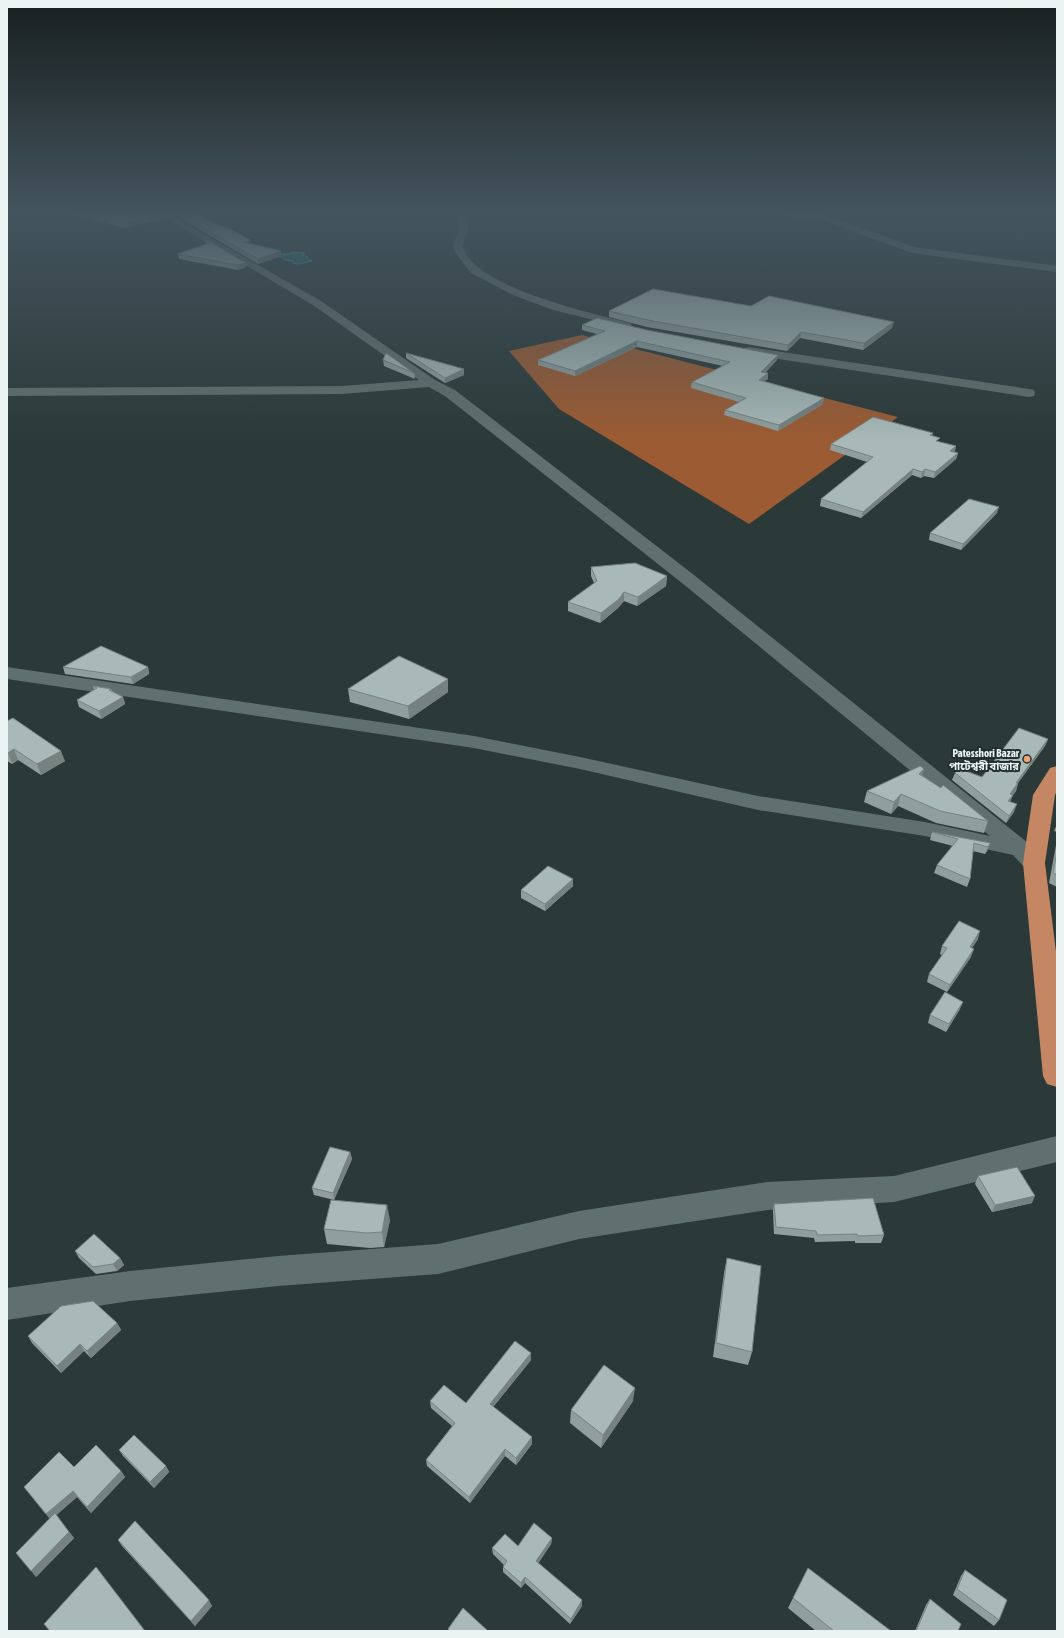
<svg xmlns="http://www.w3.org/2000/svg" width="1064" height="1638" font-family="'Asap Condensed','Noto Sans Bengali',sans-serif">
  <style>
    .forest { fill: #9c5b32 }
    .water { fill: #0b6e6a; stroke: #4e9693 }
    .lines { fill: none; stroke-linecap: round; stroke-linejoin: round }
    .street { fill: #60706e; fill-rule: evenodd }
    .highway { fill: #c58763; fill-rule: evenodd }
    .wall { fill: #909f9d }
    .shaded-wall { fill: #768280 }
    .building { fill: #a8b9b7; stroke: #768280 }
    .poi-dot { fill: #efa376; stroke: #212f2e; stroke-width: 1.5 }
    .labels { text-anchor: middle; stroke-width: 4; stroke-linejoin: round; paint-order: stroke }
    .poi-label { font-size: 11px; font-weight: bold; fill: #ebf3f3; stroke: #212f2e; text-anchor: end }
  </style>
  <rect width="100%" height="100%" fill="#2b3938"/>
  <polygon class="forest" points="582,335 898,417 749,524 559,409 509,351"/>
  <polygon class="water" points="292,252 305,253 302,255 308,257 306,258 312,261 298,264 293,263 293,261 285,260 278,254 288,254"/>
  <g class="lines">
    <g class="street">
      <polygon points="157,213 167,213 321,301 435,380 455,390 694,575 1028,843 1045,863 1042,869 1034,871 1026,869 1013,855 925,836 758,810 580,769 474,748 7,679 7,667 474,736 580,757 758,796 925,822 990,836 682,583 445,396 429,387 342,394 7,396 7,388 342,386 419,380 313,305"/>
      <path d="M457 213H466L469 217 467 221C467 224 469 227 468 230 467 237 461 243 464 250 481 289 591 313 630 323L632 325 630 327 626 328 553 310 513 295 471 273 455 252 453 245 459 229 457 221 459 217Z"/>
      <polygon points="780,213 810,213 826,215 914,247 1057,266 1057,272 912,253 822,220 784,216"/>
      <polygon points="749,347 1029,389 1034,390 1035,393 1034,396 1029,397 745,354 743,351 745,348"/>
      <polygon points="1057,1136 1057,1162 894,1202 767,1210 579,1239 438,1274 278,1286 130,1301 7,1320 7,1288 130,1271 278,1256 438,1244 579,1211 767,1182 894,1176"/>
    </g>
    <polygon class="highway" points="1057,766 1057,791 1055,795 1045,863 1057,960 1057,1087 1047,1084 1043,1076 1023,863 1033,795 1050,768"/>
  </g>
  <g class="wall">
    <polygon points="69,213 161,213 163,215 164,219 123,228"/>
    <polygon points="170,213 194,213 251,244 281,251 281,256 258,264 185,221 179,215 175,216"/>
    <polygon points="205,239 246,267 238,270 179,259 178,254 206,244"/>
    <polygon points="751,306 892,328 863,350 800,338 787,351 647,327 609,317 609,311"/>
    <polygon points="582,325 647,330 777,360 765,373 768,379 764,381 823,404 778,431 724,415 725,410 739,402 691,388 692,382 723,366 637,347 575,376 538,365 538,360 597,334 582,330"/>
    <polygon points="406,353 464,375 445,383 406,358"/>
    <polygon points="383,360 414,373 415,379 384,366"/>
    <polygon points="933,433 932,436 939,442 954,452 958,453 956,459 934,478 924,476 921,478 912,475 861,518 820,506 821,499 867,462 830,450 831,444"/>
    <polygon points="997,513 961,550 929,540 930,533"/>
    <polygon points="591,567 667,576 666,586 637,606 624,601 618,608 600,623 568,611 568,602 594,583 591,576"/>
    <polygon points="63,667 148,667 149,674 133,684 65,674"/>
    <polygon points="448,679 448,692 409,719 350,702 348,689"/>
    <polygon points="93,686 111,689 112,691 123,697 125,704 101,719 79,707 77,700 94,690"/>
    <polygon points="7,721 65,761 41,775 18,760 12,764 7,761"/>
    <polygon points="1048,739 1045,746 1018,783 1016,791 1013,795 1010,802 1014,812 1006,823 952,780 955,773 982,777"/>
    <polygon points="924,769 922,775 988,821 984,833 936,823 898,806 891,814 864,802 867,791"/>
    <polygon points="1057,824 1057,832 1054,831"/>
    <polygon points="932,832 990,843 987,851 985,854 973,851 970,879 967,887 934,873 937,865 953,846 930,840"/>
    <polygon points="1057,840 1057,887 1049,883"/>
    <polygon points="573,879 573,886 545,911 521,898 521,890"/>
    <polygon points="978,939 972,948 971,957 947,992 927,982 929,974 942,955 940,954 942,946"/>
    <polygon points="960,1009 946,1032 928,1023 930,1015"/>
    <polygon points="350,1152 352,1159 334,1200 314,1195 312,1188"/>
    <polygon points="978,1176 1032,1203 992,1212 975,1184"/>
    <polygon points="774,1204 884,1235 881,1243 855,1243 855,1241 815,1242 814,1238 774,1234 773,1211"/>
    <polygon points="390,1220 384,1247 370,1248 327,1244 324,1229"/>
    <polygon points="75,1251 120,1258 124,1265 117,1271 96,1274 79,1258"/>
    <polygon points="727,1258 752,1352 748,1365 713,1357 724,1273"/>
    <polygon points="117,1323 121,1330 91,1358 84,1351 61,1373 32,1343 28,1336"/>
    <polygon points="531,1353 531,1360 493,1407 532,1444 516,1465 505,1456 470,1503 427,1466 426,1460 452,1426 431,1408 430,1401 466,1403"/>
    <polygon points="633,1401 601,1448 570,1423 571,1410"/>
    <polygon points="119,1450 166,1466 169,1472 154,1488 123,1456"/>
    <polygon points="74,1467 121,1471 125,1477 91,1513 77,1497 56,1515 74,1538 36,1577 50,1519 24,1487"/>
    <polygon points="552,1538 551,1544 538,1563 582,1606 570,1624 525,1583 521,1588 503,1572 503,1567 504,1565 493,1554 492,1548 518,1546"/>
    <polygon points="118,1540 212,1606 195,1626 122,1546"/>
    <polygon points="965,1570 999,1620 994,1626 953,1595 961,1576"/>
    <polygon points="793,1598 891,1631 816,1631 788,1608"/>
    <polygon points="930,1599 958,1631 915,1631 926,1605"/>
  </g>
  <g class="shaded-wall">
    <polygon points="175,213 178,213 179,215 175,216"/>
    <polygon points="163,215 164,219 123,228 122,224"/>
    <polygon points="250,240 251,245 244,242"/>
    <polygon points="281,251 281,256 258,264 258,259"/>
    <polygon points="246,263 246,267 238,270 237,265"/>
    <polygon points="894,322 892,328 863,350 864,343"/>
    <polygon points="801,332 800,338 787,351 788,345"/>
    <polygon points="637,341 637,347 575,376 575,371"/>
    <polygon points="778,355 777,360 760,377 761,372"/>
    <polygon points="464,369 464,375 445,383 445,378"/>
    <polygon points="768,373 768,379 758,385 759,380"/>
    <polygon points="824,398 823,404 778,431 779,425"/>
    <polygon points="956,446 955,452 950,451"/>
    <polygon points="958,453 956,459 934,478 935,472"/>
    <polygon points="913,469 912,475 861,518 863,512"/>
    <polygon points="925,469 924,476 921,478 922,472"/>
    <polygon points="999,507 997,513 961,550 963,544"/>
    <polygon points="667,576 666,586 637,606 638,597"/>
    <polygon points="624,592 624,601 618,608 600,623 601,613"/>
    <polygon points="148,667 149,674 133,684 131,677"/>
    <polygon points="448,679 448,692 409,719 408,706"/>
    <polygon points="123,697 125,704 101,719 99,711"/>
    <polygon points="1048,739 1045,746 1018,783 1016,791 1008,801 1010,794 1016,783"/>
    <polygon points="14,749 18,760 12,764 8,753"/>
    <polygon points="61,751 65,761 41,775 37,764"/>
    <polygon points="924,769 920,781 919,774"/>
    <polygon points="901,794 898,806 891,814 894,802"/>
    <polygon points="1013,795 1010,802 1008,801"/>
    <polygon points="1017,804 1014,812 1006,823 1009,816"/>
    <polygon points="990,843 987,851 985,854 988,847"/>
    <polygon points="573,879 573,886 545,911 545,904"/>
    <polygon points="980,931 978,939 967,955 970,947"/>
    <polygon points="974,949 971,957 947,992 950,985"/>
    <polygon points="963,1002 960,1009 946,1032 949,1024"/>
    <polygon points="350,1152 352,1159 334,1200 333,1193"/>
    <polygon points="1035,1196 1032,1203 992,1212 995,1205"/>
    <polygon points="387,1205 390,1220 384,1247 382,1232"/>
    <polygon points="120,1258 124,1265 117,1271 113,1264"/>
    <polygon points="117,1323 121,1330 91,1358 87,1351"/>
    <polygon points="80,1344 84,1351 61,1373 57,1366"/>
    <polygon points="531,1353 531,1360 490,1411 490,1404"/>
    <polygon points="635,1388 633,1401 601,1448 603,1435"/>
    <polygon points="532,1437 532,1444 516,1465 516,1458"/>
    <polygon points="505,1449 505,1456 470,1503 469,1497"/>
    <polygon points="166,1466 169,1472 154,1488 150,1482"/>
    <polygon points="121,1471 125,1477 91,1513 87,1507"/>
    <polygon points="73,1491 77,1497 51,1520 46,1514"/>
    <polygon points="69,1532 74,1538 36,1577 31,1571"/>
    <polygon points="552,1538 551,1544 536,1567 536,1561"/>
    <polygon points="525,1577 525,1583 521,1588 521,1583"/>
    <polygon points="209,1600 212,1606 195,1626 191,1621"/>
    <polygon points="582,1600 582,1606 570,1624 571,1619"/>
  </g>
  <g class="building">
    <polygon points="84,213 161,213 163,215 122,224"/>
    <polygon points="180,213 194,213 224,227 226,227 250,240 244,242 281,251 258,259 184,217"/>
    <polygon points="205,239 246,263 237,265 178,254 209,243"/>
    <polygon points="653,289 751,306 769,296 894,322 864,343 801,332 788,345 648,320 609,311"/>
    <polygon points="597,318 647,330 778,355 761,372 768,373 759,380 824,398 779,425 725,410 746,398 692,382 730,362 637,341 575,371 538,360 605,331 582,325"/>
    <polygon points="386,353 414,373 383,360"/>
    <polygon points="406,353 464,369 445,378"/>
    <polygon points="873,417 933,433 930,435 940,438 936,441 956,446 950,451 958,453 935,472 925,469 922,472 913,469 863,512 821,499 873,457 831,444"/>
    <polygon points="969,499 999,507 963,544 930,533"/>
    <polygon points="635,563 667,576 638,597 624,592 619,599 601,613 568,602 597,581 591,567"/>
    <polygon points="101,646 148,667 131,677 63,667"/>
    <polygon points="399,656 448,679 408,706 348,689"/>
    <polygon points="93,686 111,689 109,690 123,697 99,711 77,700 97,688"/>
    <polygon points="13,718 61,751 37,764 14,749 8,753 7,752 7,721"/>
    <polygon points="1019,728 1048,739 1016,783 1018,783 1010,794 1013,795 1008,801 1017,804 1009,816 955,773 958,768 982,777"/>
    <polygon points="920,766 924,769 919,774 941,788 943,785 988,821 940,811 901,794 894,802 867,791"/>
    <polygon points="932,832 990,843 988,847 974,843 970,879 937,865 958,839"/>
    <polygon points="1057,851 1057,875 1053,873"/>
    <polygon points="548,866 573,879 545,904 521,890"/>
    <polygon points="959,921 980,931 970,947 974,949 950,985 929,974 947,948 942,946"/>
    <polygon points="945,992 963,1002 949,1024 930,1015"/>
    <polygon points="330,1147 350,1152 333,1193 312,1188"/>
    <polygon points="1017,1167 1035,1196 995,1205 978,1176"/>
    <polygon points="873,1198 884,1235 858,1236 857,1234 817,1235 816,1231 776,1227 774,1204"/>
    <polygon points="331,1200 387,1205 382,1232 367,1233 324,1229"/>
    <polygon points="94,1234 120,1258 113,1264 93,1267 75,1251"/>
    <polygon points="727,1258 761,1266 752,1352 716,1343"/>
    <polygon points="93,1301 117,1323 87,1351 80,1344 57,1366 28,1336 61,1306"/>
    <polygon points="515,1341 531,1353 490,1404 532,1437 516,1458 505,1449 469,1497 426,1460 455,1423 430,1401 444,1385 466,1403"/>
    <polygon points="604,1365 635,1388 603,1435 571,1410"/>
    <polygon points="134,1435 166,1466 150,1482 119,1450"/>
    <polygon points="96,1445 121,1471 87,1507 73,1491 46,1514 24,1487 59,1452 74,1467"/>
    <polygon points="55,1513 69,1532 31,1571 16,1553"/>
    <polygon points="135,1521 209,1600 191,1621 118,1540"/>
    <polygon points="534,1523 552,1538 536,1561 582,1600 571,1619 525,1577 521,1583 503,1567 507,1561 492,1548 505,1534 518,1546"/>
    <polygon points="96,1567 145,1631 50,1631 44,1624"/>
    <polygon points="808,1568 891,1631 834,1631 793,1598"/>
    <polygon points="965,1570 1007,1600 999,1620 957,1589"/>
    <polygon points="930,1599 961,1624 958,1631 916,1631"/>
    <polygon points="463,1608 488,1631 450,1631 448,1629"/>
  </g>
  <linearGradient id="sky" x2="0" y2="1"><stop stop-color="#181f1f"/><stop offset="0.48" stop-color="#44545e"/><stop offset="1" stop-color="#44545e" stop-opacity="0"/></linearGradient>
  <rect width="1064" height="442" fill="url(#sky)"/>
  <circle class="poi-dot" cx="1027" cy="759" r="4"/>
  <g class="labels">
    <g class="poi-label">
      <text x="1019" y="757">Patesshori Bazar<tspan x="1019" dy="13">পাটেশ্বরী বাজার</tspan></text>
    </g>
  </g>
  <rect width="1064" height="1638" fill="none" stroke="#ebf3f3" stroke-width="16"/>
</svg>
